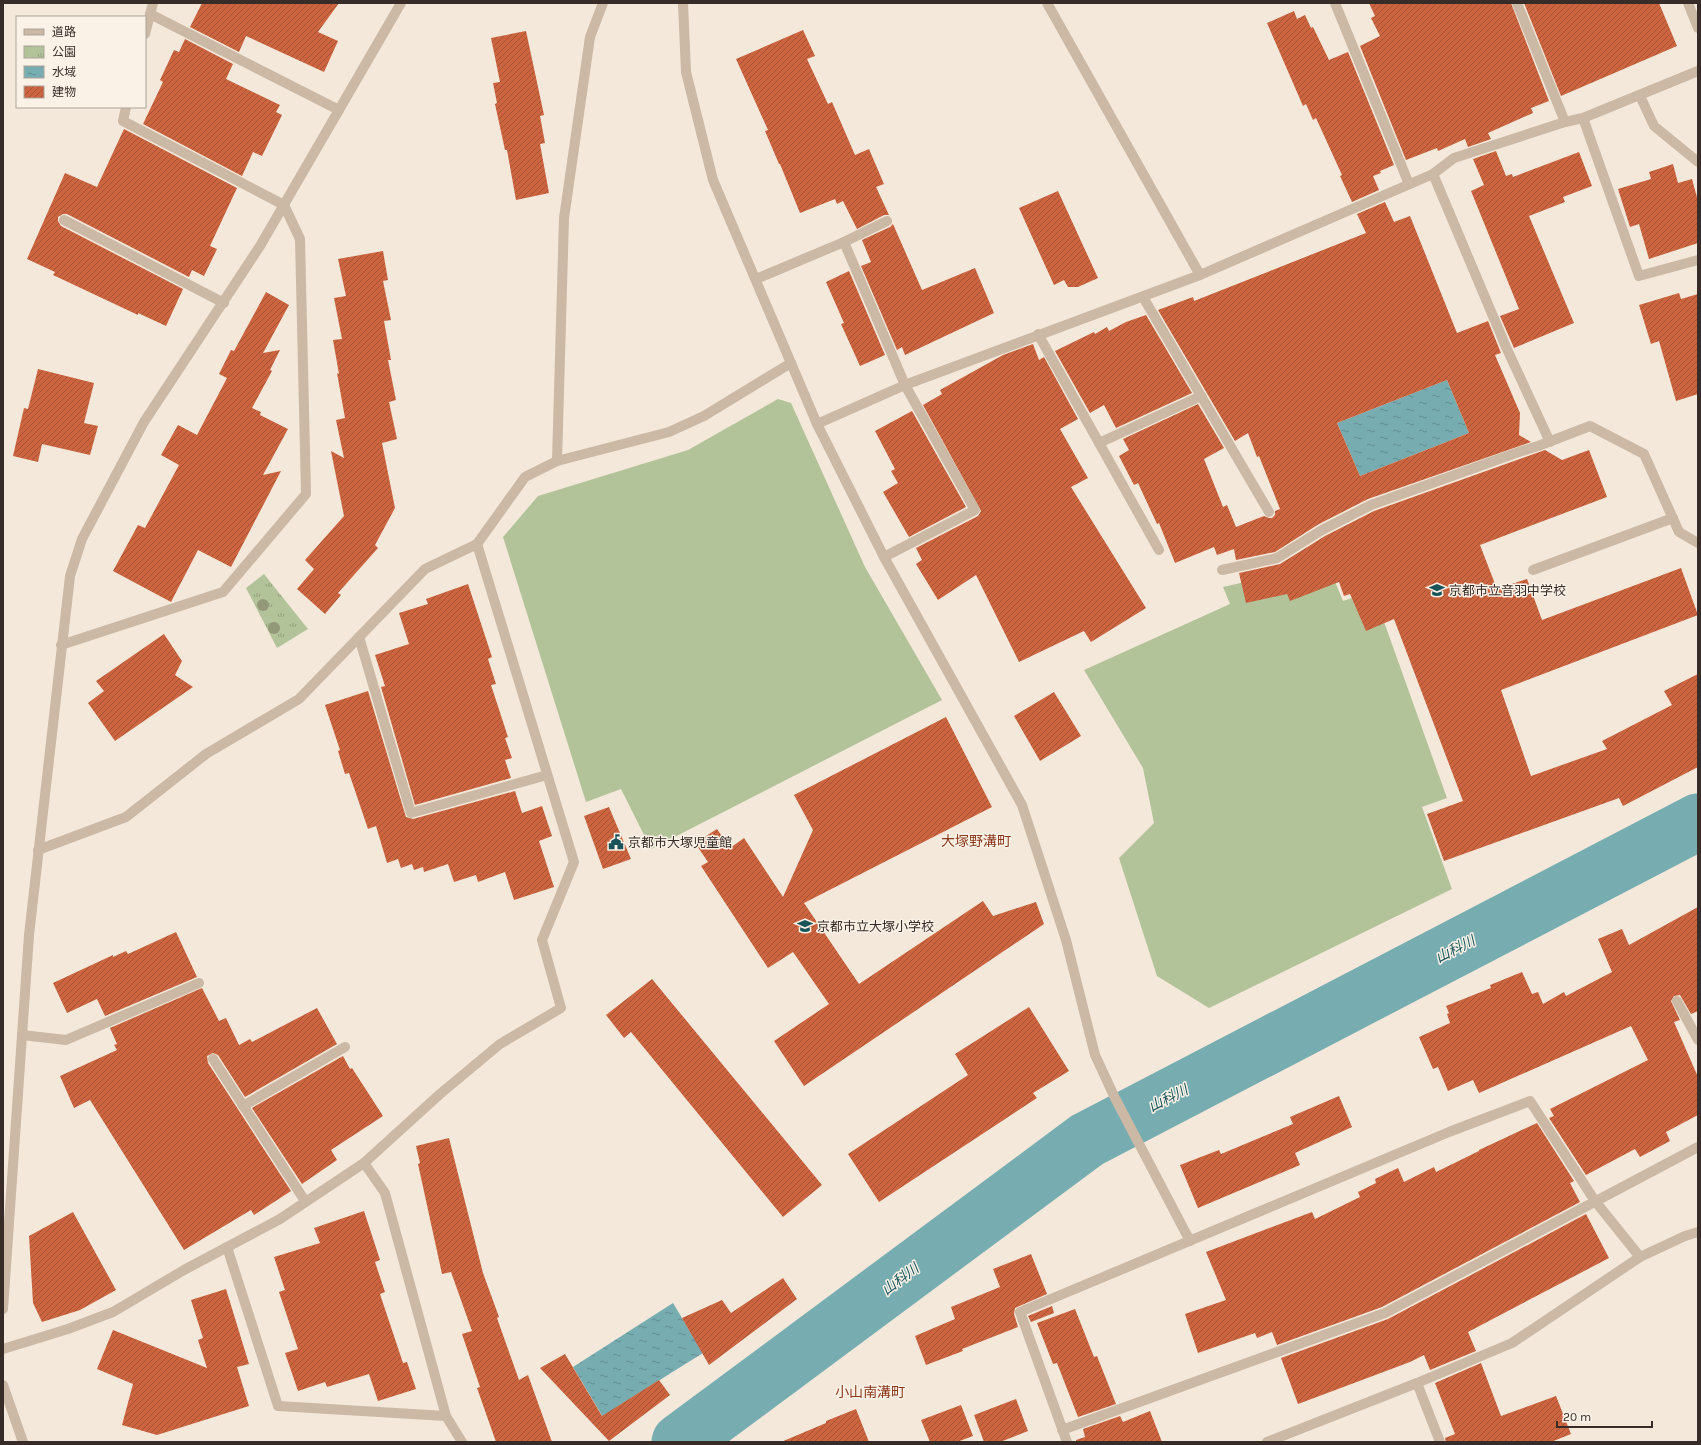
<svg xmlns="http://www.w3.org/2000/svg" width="1701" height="1445" font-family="Karla,'Noto Sans JP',sans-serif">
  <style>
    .green { fill: #b3c399 }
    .park { fill: url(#park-tufts) }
    .water { fill: url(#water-ripples) }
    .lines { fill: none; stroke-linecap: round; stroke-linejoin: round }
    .river { stroke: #77adb1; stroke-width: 57 }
    .building { fill: url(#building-hatch); fill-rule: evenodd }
    .minor { stroke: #cbb8a5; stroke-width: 10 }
    .tree { fill: #939879 }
    .labels { text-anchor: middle; stroke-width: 3; stroke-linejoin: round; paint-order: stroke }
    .poi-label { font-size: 13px; fill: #372c27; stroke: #faf2e7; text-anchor: start }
    .neighbourhood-label { font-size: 14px; fill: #8a391c; stroke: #faf2e7 }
    .water-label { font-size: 14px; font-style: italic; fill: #1a545a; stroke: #faf2e7 }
  </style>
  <defs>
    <pattern id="park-tufts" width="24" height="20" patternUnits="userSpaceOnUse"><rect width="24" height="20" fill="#b3c399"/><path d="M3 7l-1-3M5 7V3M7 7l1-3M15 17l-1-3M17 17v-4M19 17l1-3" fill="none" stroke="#929f7d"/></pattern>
    <pattern id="water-ripples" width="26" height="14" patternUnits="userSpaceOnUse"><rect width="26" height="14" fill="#77adb1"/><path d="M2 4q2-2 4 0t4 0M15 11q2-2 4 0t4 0" fill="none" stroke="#628d90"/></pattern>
    <pattern id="building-hatch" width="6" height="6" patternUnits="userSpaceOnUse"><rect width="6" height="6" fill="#cc653f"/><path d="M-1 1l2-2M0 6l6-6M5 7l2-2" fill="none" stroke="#a65335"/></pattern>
  </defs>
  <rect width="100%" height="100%" fill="#f3e8da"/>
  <g class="green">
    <polygon points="778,399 791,403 865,567 942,700 651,849 621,789 586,802 503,537 538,496 688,450"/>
    <polygon points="1320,545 1343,601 1373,591 1447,798 1422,807 1452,889 1209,1008 1157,976 1119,858 1154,823 1143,768 1084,670 1230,604 1223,587 1279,574"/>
  </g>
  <polygon class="park" points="264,574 308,629 277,648 246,588"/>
  <g class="water">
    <polygon points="1447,380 1469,433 1360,476 1337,423"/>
    <polygon points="673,1303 703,1353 626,1401 603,1417 573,1367"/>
  </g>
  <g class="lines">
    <polyline class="river" points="680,1442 1087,1140 1698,822"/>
  </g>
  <g class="building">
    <polygon points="202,3 339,3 318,32 338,41 324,72 246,36 239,52 190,27"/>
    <polygon points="1369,3 1511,3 1549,101 1531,108 1533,113 1488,133 1491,139 1468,147 1465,139 1438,151 1437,148 1406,160 1360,46 1380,36 1371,18 1375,16"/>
    <polygon points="1524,3 1659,3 1677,46 1561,96"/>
    <polygon points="1294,11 1297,19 1305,15 1311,28 1313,27 1329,60 1348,52 1394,165 1380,171 1381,173 1373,176 1379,190 1352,202 1340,176 1342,175 1316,118 1313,120 1306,104 1303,106 1267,23"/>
    <polygon points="803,30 815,56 807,59 828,104 832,102 855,155 869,149 884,184 876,187 889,215 884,215 857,229 843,201 837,204 835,199 800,213 780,164 779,164 765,131 768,130 736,59"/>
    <polygon points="526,31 544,115 540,116 545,143 540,144 549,193 516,200 507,150 505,150 495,104 497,103 493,83 500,82 491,38"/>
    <polygon points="185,39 233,64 226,79 280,105 276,112 282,115 262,156 253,152 242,176 143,124 163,82 160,80 174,50 179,52"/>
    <polygon points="124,129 237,188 210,246 217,249 204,276 192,270 189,277 67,214 63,214 58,217 58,221 61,226 183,289 166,326 138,313 138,315 53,275 55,272 27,259 65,173 97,187"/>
    <polygon points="1496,151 1506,176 1512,174 1513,177 1579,152 1592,186 1563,197 1565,202 1529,216 1574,323 1514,348 1500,316 1519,309 1471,191 1484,185 1473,159"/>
    <polygon points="1673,164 1678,183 1692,179 1698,201 1698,243 1649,259 1639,224 1630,227 1618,189 1651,179 1649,172"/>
    <polygon points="1058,191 1098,278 1078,287 1068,287 1064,280 1054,285 1019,208"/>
    <path d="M1385 202 1394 222 1410 216 1457 333 1488 321 1501 353 1495 355 1520 413 1519 435 1531 442 1368 499 1319 524 1275 552 1236 560 1234 549 1217 555 1214 547 1175 563 1159 523 1157 524 1138 483 1134 485 1119 456 1129 450 1123 439 1198 404 1224 448 1204 459 1223 507 1227 505 1236 527 1264 516 1269 518H1272L1275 515V511L1280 509 1259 456 1257 457 1248 433 1235 441 1158 310 1193 297 1194 301 1366 233 1357 214ZM1447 380 1469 433 1360 476 1337 423Z"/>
    <polygon points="893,224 922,290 975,268 994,313 905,355 902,347 897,350 861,266 871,262 862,240 890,227"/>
    <polygon points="383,251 388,280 383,281 391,320 384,321 391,360 388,360 396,400 389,402 397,439 382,443 395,508 375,545 378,548 338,593 341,595 325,614 297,589 314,569 305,560 344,516 331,451 344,458 336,420 345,418 337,373 339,374 333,340 342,339 334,298 346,296 338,259"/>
    <polygon points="849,271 885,355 860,366 841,324 844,323 826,282"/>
    <polygon points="266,292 289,305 263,353 280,350 270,370 272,371 252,408 261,412 260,415 288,429 263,475 281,471 231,567 198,550 171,602 113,571 138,525 145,528 179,465 161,455 178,425 197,435 227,378 219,374 231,350 234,351"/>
    <polygon points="1679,293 1681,299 1698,294 1698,394 1676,401 1659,341 1651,344 1639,305"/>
    <polygon points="1146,315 1192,393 1116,428 1104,405 1090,413 1055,351 1094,332 1095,334 1107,327 1109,331 1126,322"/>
    <polygon points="1033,344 1039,360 1044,357 1078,419 1060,429 1088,478 1071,487 1146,608 1091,642 1084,631 1019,662 976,575 938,600 916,564 922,560 916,548 978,516 981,511 923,405 942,394 940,390 1003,355"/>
    <polygon points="38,369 94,383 84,423 98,426 90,455 42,444 38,462 13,456 24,408 28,409"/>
    <polygon points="912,411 966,507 909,537 883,492 898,483 891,471 895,469 875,431"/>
    <polygon points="1545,450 1562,460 1589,450 1607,497 1480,545 1497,589 1527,579 1542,620 1681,568 1698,615 1501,690 1531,776 1607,749 1602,741 1672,705 1664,691 1698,674 1698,767 1623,806 1619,798 1444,861 1427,814 1463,801 1394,619 1366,631 1350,594 1344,596 1339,582 1290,601 1287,594 1246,603 1239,573 1280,564 1325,536 1374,511"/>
    <polygon points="468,584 492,657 488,659 496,684 491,685 508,737 505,738 512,758 505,760 511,778 415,805 381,687 385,686 375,655 409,644 399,613 428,604 426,599"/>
    <polygon points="164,634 182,661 175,675 193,687 115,741 88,703 104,691 96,681"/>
    <polygon points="368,691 406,817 413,819 515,791 522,813 542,806 552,836 539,841 554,887 514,900 505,872 478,882 476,875 454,882 448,864 424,872 423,867 414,870 412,864 401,868 398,859 387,863 376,826 368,829 349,773 345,774 338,751 340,750 325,705"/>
    <polygon points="1054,692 1081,736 1040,761 1014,716"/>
    <polygon points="946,717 992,807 804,903 859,984 983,901 993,916 1036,902 1044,924 804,1086 774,1041 829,1004 793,952 768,968 701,866 708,862 695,843 717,829 730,848 744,838 783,897 813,830 794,795"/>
    <polygon points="609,807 631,859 603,869 584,816"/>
    <polygon points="1698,907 1698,1011 1691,1014 1680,995 1674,996 1671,1001 1680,1020 1674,1022 1698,1077 1698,1115 1666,1132 1670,1141 1640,1157 1635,1149 1586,1175 1549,1118 1554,1116 1550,1109 1648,1060 1631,1026 1479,1093 1473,1080 1448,1091 1438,1067 1433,1069 1419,1037 1450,1023 1447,1014 1449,1013 1446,1006 1491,988 1490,985 1522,972 1532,994 1538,992 1543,1004 1564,992 1566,996 1612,972 1598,939 1622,929 1629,945"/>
    <polygon points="176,932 197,977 105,1016 97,999 67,1013 53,983 113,955 113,957 126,951 128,954"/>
    <polygon points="652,979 822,1185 783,1217 631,1032 624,1038 606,1015"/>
    <polygon points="202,988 219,1021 226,1018 239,1045 250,1039 252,1042 317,1008 337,1044 245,1097 218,1055 213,1053 207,1056 208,1063 291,1191 254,1215 251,1210 184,1250 90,1100 74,1108 60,1076 117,1050 114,1045 117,1044 110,1028"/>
    <polygon points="1029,1007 1069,1071 1033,1093 1037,1098 879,1202 848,1154 968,1075 955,1054"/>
    <polygon points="343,1056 350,1069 352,1068 383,1116 331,1150 337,1160 302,1184 252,1108"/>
    <polygon points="1339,1096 1352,1127 1295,1153 1300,1165 1198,1208 1180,1165 1219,1150 1221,1154 1293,1124 1290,1117"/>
    <polygon points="1537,1123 1574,1181 1570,1183 1580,1202 1382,1307 1277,1345 1272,1332 1257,1338 1255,1333 1198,1353 1185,1314 1226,1300 1206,1252 1312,1212 1315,1219 1360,1197 1358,1192 1376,1183 1375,1179 1398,1168 1404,1182 1434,1167 1436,1172 1479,1151 1479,1150"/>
    <polygon points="449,1138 483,1273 499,1317 497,1318 519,1380 528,1375 552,1442 496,1442 477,1388 480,1387 462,1334 472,1331 451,1272 442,1274 418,1164 420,1163 416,1146"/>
    <polygon points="364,1211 380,1260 375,1262 385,1292 380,1294 403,1363 407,1362 416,1389 378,1401 369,1374 327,1387 325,1382 298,1391 285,1353 298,1349 279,1292 285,1290 274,1257 320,1243 314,1228"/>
    <polygon points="73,1212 116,1290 80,1310 42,1322 33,1303 29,1236"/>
    <polygon points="1586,1214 1609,1258 1468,1332 1476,1351 1430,1370 1424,1355 1410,1362 1298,1404 1281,1358 1388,1319"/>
    <polygon points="1031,1254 1047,1294 1015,1308 1014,1314 1018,1327 962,1349 963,1351 926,1365 915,1336 955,1319 951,1307 1000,1287 993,1269"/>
    <polygon points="783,1278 797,1299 709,1365 682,1318 722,1300 731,1313"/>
    <polygon points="226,1289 249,1364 237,1367 249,1406 157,1435 122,1425 133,1384 97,1369 113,1330 207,1368 198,1340 203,1338 191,1300"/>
    <polygon points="1052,1306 1054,1313 1031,1322 1028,1316"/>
    <polygon points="1075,1309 1094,1357 1097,1356 1116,1404 1078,1417 1057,1363 1053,1364 1037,1323"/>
    <polygon points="565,1354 602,1416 659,1380 670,1395 609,1441 540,1368"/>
    <polygon points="1481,1363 1501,1416 1556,1396 1571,1434 1551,1442 1446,1442 1445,1438 1455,1434 1435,1383"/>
    <polygon points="1016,1399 1028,1431 1000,1442 984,1442 974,1415"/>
    <polygon points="961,1405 973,1436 957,1442 930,1442 921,1420"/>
    <polygon points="856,1409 869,1442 781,1442 826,1423 826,1421"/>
    <polygon points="1150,1411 1162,1442 1076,1442 1076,1440 1085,1437 1083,1429 1120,1416 1123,1422"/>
  </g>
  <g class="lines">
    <g class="minor">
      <polyline points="683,3 686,72 713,180 817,424 884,557 1022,805 1066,940 1095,1055 1115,1098 1190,1241"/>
      <polyline points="1047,3 1200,275"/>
      <polyline points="1335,3 1409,184"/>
      <polyline points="1517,3 1565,122"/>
      <polyline points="1688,3 1698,28"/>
      <polyline points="150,14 339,110"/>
      <polyline points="145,34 153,3"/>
      <polyline points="1640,96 1654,126 1698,162"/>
      <polyline points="1583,118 1639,276 1698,260"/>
      <polyline points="1433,174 1506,347 1550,442"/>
      <polyline points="64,220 224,303"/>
      <polyline points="844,242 905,385 975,510 884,557"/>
      <polyline points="756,279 844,242 887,221"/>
      <polyline points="1143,297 1269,512"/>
      <polyline points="1038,334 1159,550"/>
      <polyline points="817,424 905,385 1200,275 1433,174 1454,158 1565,122 1583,118 1698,71"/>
      <polyline points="1099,443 1201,396"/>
      <polyline points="557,461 564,218 590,37 603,3"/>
      <polyline points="1222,570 1277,558 1322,530 1371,505 1516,453 1538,446 1590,426 1644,454 1679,532 1698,543"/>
      <polyline points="1533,570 1673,518"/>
      <polyline points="359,637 411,813 547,775"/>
      <polyline points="61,645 223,592 306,494 300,239 284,205 123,121 126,107"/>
      <polyline points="38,850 126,817 206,754 299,699 425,569 477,544 525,477 557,461 669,432 704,416 791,363"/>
      <polyline points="1677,1001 1698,1040"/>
      <polyline points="22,1035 66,1040 199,983"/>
      <polyline points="213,1059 305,1201"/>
      <polyline points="243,1106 345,1047"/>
      <polyline points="364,1163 385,1193 446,1416 462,1442"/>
      <polyline points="227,1247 278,1406 446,1416"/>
      <polyline points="3,1309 29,935 70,576 82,539 144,422 260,246 401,3"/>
      <polyline points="3,1349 68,1329 113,1312 184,1270 280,1219 364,1163 440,1094 500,1044 561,1008 542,940 574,862 477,544"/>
      <polyline points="1417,1383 1440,1442"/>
      <polyline points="3,1385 23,1442"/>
      <polyline points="1062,1430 1385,1313 1698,1147"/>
      <polyline points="1067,1442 1020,1312 1449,1132 1530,1101 1595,1201 1640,1257"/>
      <polyline points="1267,1442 1417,1383 1512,1343 1640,1257 1685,1236 1698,1232"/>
    </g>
  </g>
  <g class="tree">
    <circle cx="263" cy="605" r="6"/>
    <circle cx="274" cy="628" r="6"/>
  </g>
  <defs>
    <g id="school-bare" transform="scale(1.2)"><path d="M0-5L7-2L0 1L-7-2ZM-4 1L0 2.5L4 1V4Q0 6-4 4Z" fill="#1a545a" stroke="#faf2e7" stroke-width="2.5" paint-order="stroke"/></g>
    <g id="civic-bare" transform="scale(1.2)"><path d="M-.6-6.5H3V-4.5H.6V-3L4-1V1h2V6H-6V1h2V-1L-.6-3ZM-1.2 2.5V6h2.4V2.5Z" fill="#1a545a" stroke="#faf2e7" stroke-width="2.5" paint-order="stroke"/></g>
  </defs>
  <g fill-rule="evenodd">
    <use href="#school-bare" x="1437" y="590"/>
    <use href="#civic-bare" x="616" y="842"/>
    <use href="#school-bare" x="805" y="926"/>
  </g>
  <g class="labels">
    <g class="poi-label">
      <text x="1449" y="595">京都市立音羽中学校</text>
      <text x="628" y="847">京都市大塚児童館</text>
      <text x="817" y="931">京都市立大塚小学校</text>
    </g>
    <g class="neighbourhood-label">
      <text x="976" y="846">大塚野溝町</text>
      <text x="870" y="1397">小山南溝町</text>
    </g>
    <g class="water-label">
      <text transform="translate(1455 949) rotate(-27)" y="5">山科川</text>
      <text transform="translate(1168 1098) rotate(-27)" y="5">山科川</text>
      <text transform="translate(900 1279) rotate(-37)" y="5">山科川</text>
    </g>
  </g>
  <rect width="1701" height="1445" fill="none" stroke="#372c27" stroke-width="8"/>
  <rect x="16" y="16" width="130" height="92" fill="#faf2e7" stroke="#aca39a"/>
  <rect x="24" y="29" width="20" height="6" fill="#cbb8a5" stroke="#aca39a"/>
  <text x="52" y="36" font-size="12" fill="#372c27">道路</text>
  <rect x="24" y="46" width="20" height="12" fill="url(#park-tufts)" stroke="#aca39a"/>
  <text x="52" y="56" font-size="12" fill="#372c27">公園</text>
  <rect x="24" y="66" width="20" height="12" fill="url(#water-ripples)" stroke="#aca39a"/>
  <text x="52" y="76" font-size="12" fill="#372c27">水域</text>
  <rect x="24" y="86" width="20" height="12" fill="url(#building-hatch)" stroke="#aca39a"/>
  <text x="52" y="96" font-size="12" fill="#372c27">建物</text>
  <path d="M1557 1421v6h95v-6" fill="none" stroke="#372c27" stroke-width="2"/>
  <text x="1563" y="1421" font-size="12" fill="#372c27" stroke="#faf2e7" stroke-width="3" paint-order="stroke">20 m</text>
</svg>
